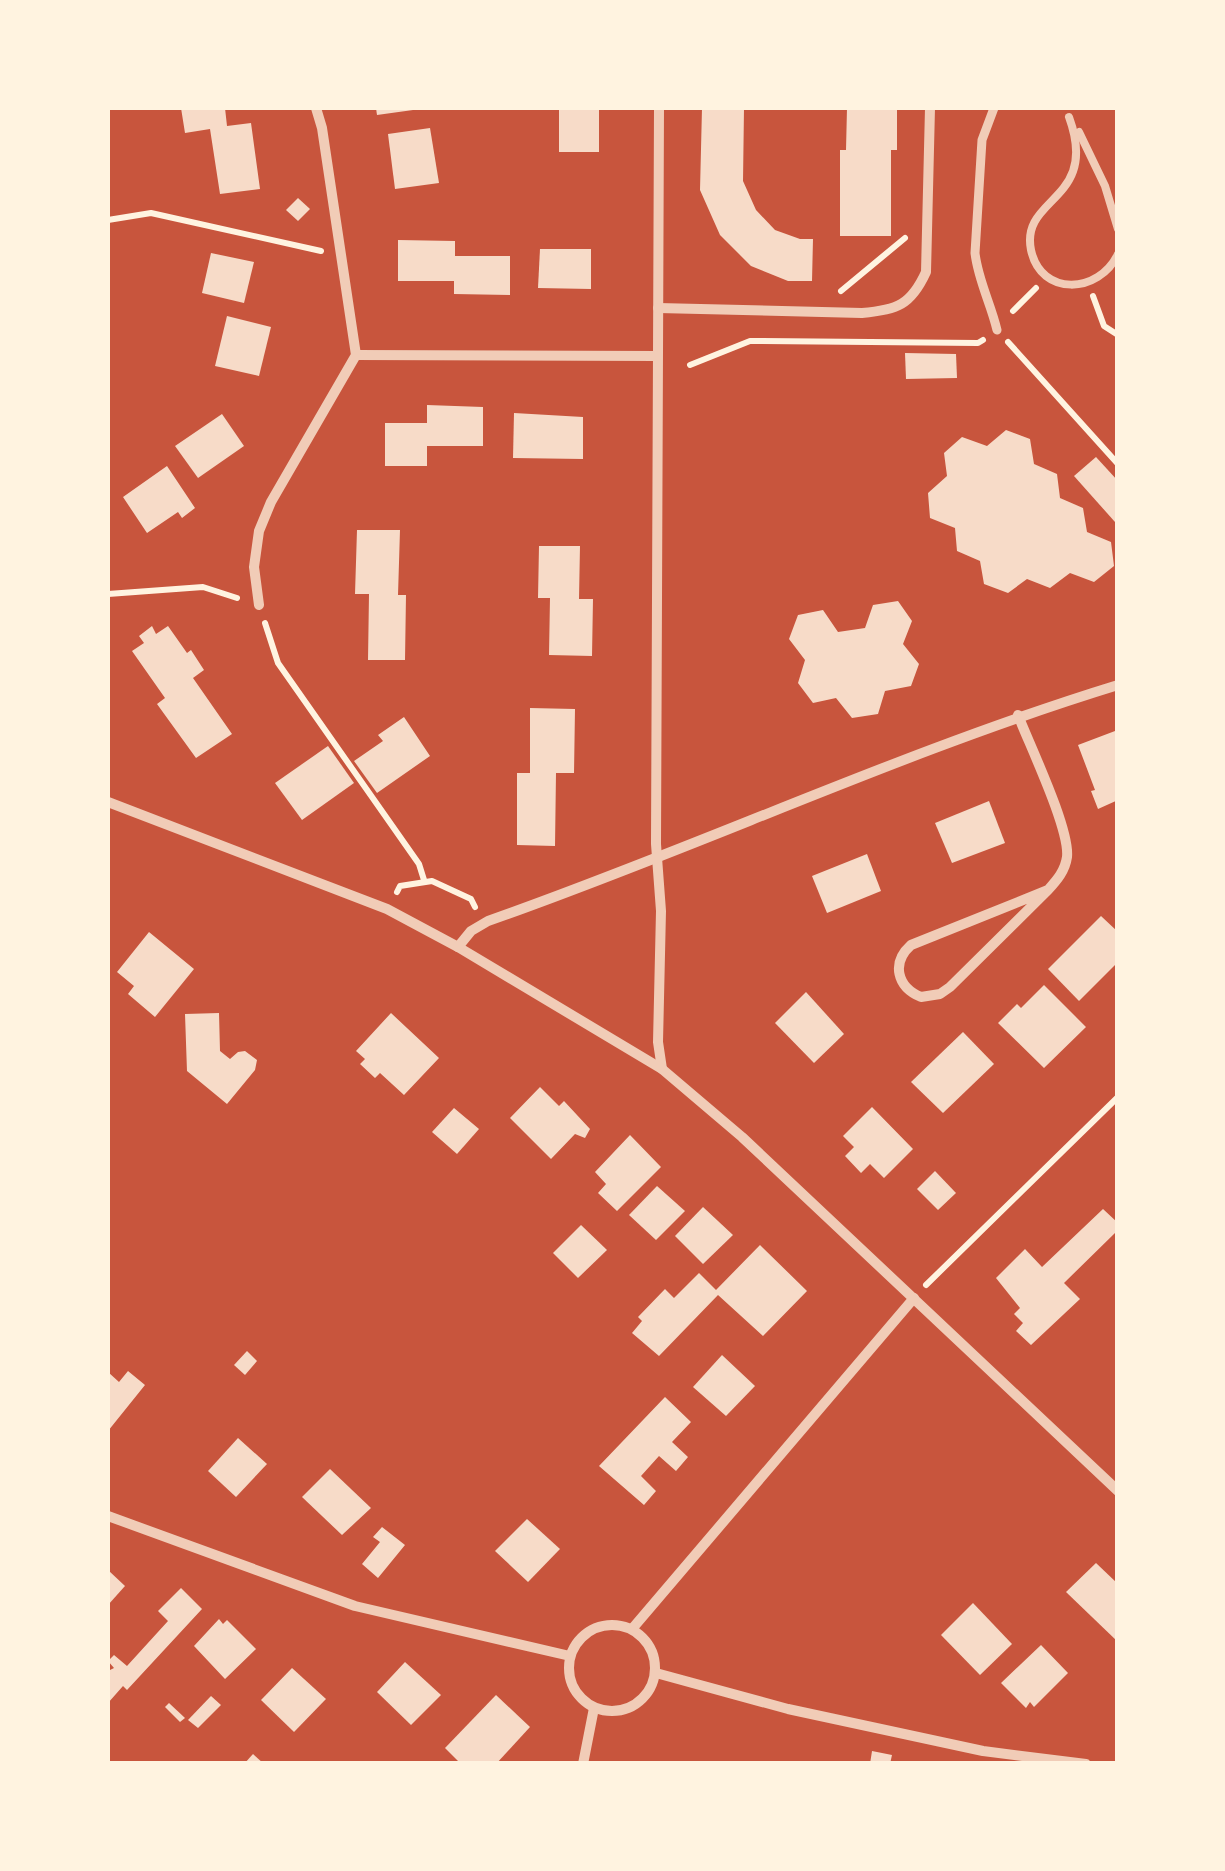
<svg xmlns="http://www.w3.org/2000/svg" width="1225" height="1871" font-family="'Space Grotesk',sans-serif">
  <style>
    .building { fill: #f7dbc8 }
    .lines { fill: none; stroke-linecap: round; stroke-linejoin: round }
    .path { stroke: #fff3e0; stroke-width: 6 }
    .service { stroke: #f1ccb7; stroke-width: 8 }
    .pedestrian { stroke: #f1ccb7; stroke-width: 9 }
    .minor { stroke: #f1ccb7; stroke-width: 10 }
  </style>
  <rect width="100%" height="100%" fill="#c8553d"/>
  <g class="building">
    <polygon points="181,108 225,108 227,126 251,123 260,189 220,194 210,129 185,133"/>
    <polygon points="376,108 413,108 413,110 377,115"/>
    <rect x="559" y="108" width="40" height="44"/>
    <polygon points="702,108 744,108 743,181 756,210 775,230 800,239 813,239 812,281 788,281 751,266 720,235 700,190"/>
    <polygon points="847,108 897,108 897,150 891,150 891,236 840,236 840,150 846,150"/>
    <polygon points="430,128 439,183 395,189 388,134"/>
    <polygon points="298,198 310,209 298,221 286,210"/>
    <polygon points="398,240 455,241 455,256 510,256 510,295 454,294 454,281 398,281"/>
    <polygon points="540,249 591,249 591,289 538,288"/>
    <polygon points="211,253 254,262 244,303 202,293"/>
    <polygon points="227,316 271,327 259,376 215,366"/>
    <polygon points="905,353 956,354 957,378 906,379"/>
    <polygon points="427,405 483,407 483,446 427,446 427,466 385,466 385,423 427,423"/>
    <polygon points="514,413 583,417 583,459 513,458"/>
    <polygon points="222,414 244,446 198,478 175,446"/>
    <polygon points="1006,430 1030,439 1034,464 1057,474 1060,498 1083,508 1087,532 1111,542 1114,566 1094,582 1070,573 1050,588 1027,579 1008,593 984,584 980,561 957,551 955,528 930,518 928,493 947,476 944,453 962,437 987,446"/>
    <polygon points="1096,457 1118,481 1118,519 1115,522 1074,476"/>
    <polygon points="167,466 195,508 182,518 178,512 147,533 123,497"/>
    <polygon points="357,530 400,530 398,595 406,595 405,660 368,660 369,594 355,594"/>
    <polygon points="539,546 580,546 579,599 593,599 592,656 549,655 550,598 538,598"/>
    <polygon points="898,601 912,621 903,644 919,664 911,686 885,691 878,714 852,718 836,698 813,703 798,683 805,660 789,639 798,615 823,610 838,632 865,628 873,605"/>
    <polygon points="152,626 156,634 168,626 187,653 191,650 204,670 193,678 232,734 196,758 157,704 165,698 132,651 144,643 139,636"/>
    <polygon points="530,708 575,709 574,773 556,773 555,846 517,845 517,773 530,773"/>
    <polygon points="404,717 430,756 377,793 354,761 383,741 378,735"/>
    <polygon points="1115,731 1118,800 1098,809 1091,791 1095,790 1078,745"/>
    <polygon points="328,746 354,783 302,820 275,783"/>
    <polygon points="989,801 1005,843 952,863 935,823"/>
    <polygon points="867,854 881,891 827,913 812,876"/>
    <polygon points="1101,916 1118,932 1118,962 1079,1001 1048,969"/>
    <polygon points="149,932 194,969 155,1017 128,994 134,986 117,972"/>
    <polygon points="1044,985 1086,1027 1044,1068 998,1023 1017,1004 1021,1008"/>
    <polygon points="806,992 844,1034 814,1063 775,1023"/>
    <polygon points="219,1013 220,1051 230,1059 238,1052 245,1051 257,1060 255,1070 227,1104 187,1071 185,1014"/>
    <polygon points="391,1013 439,1058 404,1095 380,1073 375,1078 360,1064 365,1059 356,1051"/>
    <polygon points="963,1032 994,1064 943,1113 911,1082"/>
    <polygon points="540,1087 559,1106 564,1101 590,1129 585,1138 575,1134 551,1159 510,1118"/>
    <polygon points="872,1107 913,1149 884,1178 870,1164 861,1173 845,1156 854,1147 843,1136"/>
    <polygon points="454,1108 479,1129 457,1154 432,1132"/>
    <polygon points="630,1135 661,1167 617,1211 598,1193 606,1184 595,1172"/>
    <polygon points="935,1171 956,1193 938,1210 917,1189"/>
    <polygon points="657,1186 685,1211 656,1240 629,1215"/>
    <polygon points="703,1207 733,1235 703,1264 675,1236"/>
    <polygon points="1103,1209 1118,1223 1118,1236 1115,1233 1064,1283 1080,1299 1031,1345 1016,1331 1023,1323 1014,1314 1020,1308 996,1278 1025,1249 1042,1267"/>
    <polygon points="581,1225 607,1250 578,1278 553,1253"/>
    <polygon points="760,1245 807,1291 763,1336 718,1295 659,1356 632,1333 642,1321 638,1317 665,1289 674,1298 699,1273 716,1290"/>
    <polygon points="247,1351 257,1361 245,1375 234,1365"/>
    <polygon points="722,1355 755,1386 726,1416 693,1387"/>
    <polygon points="128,1371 145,1385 108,1431 108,1372 119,1382"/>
    <polygon points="665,1397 691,1422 672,1442 688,1457 676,1471 659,1456 641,1476 656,1491 644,1505 599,1466"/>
    <polygon points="238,1438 267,1464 236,1497 208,1471"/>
    <polygon points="330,1469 371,1508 342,1535 302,1497"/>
    <polygon points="527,1519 560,1549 528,1582 495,1551"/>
    <polygon points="382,1527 405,1545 378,1578 362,1564 380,1542 373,1537"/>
    <polygon points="1096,1563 1118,1584 1118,1642 1066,1592"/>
    <polygon points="108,1570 125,1586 108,1605"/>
    <polygon points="181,1588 202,1609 127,1690 123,1686 108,1703 108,1671 114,1668 108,1661 114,1655 127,1666 168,1621 158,1611"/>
    <polygon points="973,1603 1012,1644 980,1675 941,1635"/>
    <polygon points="219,1619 223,1624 227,1620 256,1649 225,1679 194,1646"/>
    <polygon points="1041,1645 1068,1673 1034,1707 1030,1702 1026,1708 1001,1683"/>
    <polygon points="405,1662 441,1695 411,1725 377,1692"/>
    <polygon points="292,1668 326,1699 294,1732 261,1700"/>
    <polygon points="496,1695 530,1727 496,1764 461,1764 445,1748"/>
    <polygon points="211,1696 221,1705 198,1728 188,1720"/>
    <polygon points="169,1703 185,1718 180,1722 165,1707"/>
    <polygon points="872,1751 892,1755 890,1764 870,1764"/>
    <polygon points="253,1754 264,1764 244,1764"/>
  </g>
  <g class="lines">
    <g class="path">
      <polyline points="108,220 151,213 321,251"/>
      <polyline points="841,291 905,238"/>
      <polyline points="1093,296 1104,326 1118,335"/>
      <polyline points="1013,311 1036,288"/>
      <polyline points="1008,342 1118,464"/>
      <polyline points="690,365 750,341 978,343 983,340"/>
      <polyline points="108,594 203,587 237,598"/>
      <polyline points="265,623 278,663 419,864 424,880"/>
      <polyline points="397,892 400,886 432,881 471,899 475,907"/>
      <polyline points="926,1285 1118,1097"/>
    </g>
    <g class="service">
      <path d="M1069 117C1100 202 1020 196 1031 250 1041 297 1099 294 1118 254"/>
      <polyline points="1079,132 1105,186 1118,229"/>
    </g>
    <path class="pedestrian" d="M994 108 982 140 975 253C978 280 991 304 997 330"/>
    <g class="minor">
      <polyline points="659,108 656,844 661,911 658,1042 662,1069"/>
      <path d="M658 308 862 313C897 310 911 305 926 272L930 108"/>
      <polyline points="356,355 657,356"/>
      <polyline points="259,605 254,567 259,531 271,502 356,355 322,128 316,108"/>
      <path d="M1018 715C1030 746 1070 829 1067 857 1065 871 1057 880 1048 890L950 987 940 994 921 997C897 987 891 963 911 945L1048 890"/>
      <polyline points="108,802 387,909 458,947 662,1069 742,1137 1118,1491"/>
      <path d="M458 947 471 931 488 921C699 847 903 751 1118 685"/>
      <polyline points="108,1516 355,1606 570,1656"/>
      <circle cx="612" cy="1668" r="43"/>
      <polyline points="632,1629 914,1298"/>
      <polyline points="656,1673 788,1709 983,1751 1086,1764"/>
      <polyline points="583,1764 594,1708"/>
    </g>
  </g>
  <rect width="1225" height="1871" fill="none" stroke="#fff3e0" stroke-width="220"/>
</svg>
